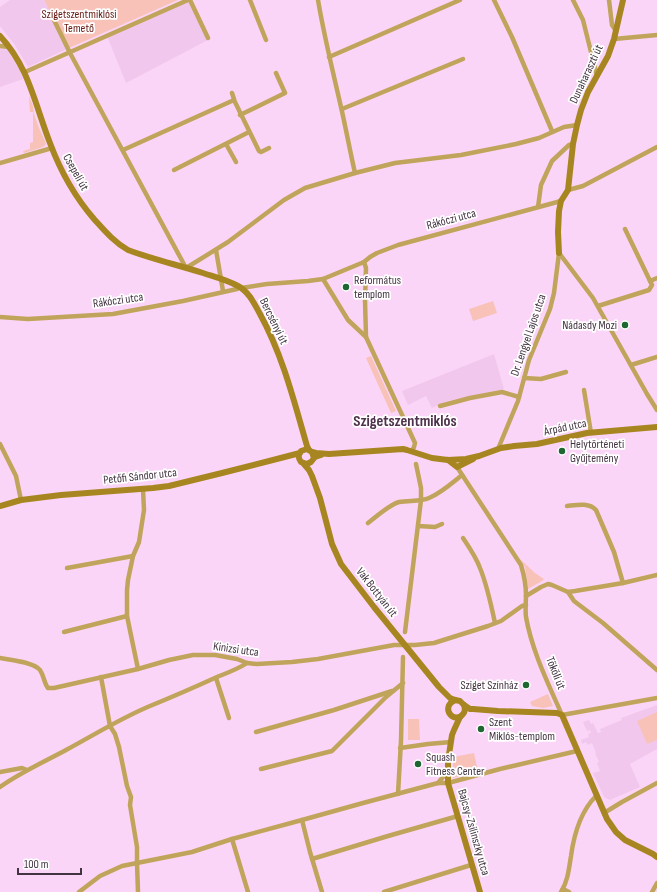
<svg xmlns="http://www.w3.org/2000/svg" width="657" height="892" font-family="'Sofia Sans Condensed',sans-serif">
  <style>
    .built { fill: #f2c7ee }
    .green { fill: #f8c2b9 }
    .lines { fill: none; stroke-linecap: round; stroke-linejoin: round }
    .street { stroke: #c0a45b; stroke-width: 4.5 }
    .secondary { stroke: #a78621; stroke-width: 6 }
    .poi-dot { fill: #1e6632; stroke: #fff; stroke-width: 1.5 }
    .labels { text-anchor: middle; stroke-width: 3.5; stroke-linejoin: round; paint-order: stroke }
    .park-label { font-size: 12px; fill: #661710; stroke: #fff }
    .street-label { font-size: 12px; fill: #433442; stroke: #fff }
    .poi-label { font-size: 12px; fill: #433442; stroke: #fff; text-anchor: start }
    .district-label { font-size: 16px; font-weight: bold; fill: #4f324d; stroke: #fff }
  </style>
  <rect width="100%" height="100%" fill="#fbd5f7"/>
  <g class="built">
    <polygon points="10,0 44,0 69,48 28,67 15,45 0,26 0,7"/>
    <polygon points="189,0 208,40 126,83 107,36"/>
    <polygon points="0,48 7,49 19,69 23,79 0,87"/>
    <polygon points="494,354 504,389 448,401 432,408 426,396 408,405 402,391"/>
    <polygon points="657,705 657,749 630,764 640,787 610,800 604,797 593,773 600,771 597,763 599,762 595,753 596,753 592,743 588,745 586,742 582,744 581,740 589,737 588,734 591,733 590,730 587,731 583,722 589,720 591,724 593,723 598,733 601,732 600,729 622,720 621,718"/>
  </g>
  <g class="green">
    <polygon points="44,0 178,0 69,48"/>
    <polygon points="29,96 33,106 34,114 39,128 45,141 46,144 43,147 24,153 23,151 30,149 30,143 33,142 33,112 30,112"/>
    <polygon points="493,301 497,313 473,321 469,309"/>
    <polygon points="371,356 396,411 391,413 366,358"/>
    <polygon points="520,559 535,573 544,579 542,581 528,589 525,567"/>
    <polygon points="548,694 553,706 543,708 532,706 530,702"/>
    <polygon points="657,712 657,740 647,744 637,721"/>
    <polygon points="408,719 419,719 420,740 408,740"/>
    <polygon points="474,753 478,772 453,778 453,757"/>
  </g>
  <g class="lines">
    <g class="street">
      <polyline points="190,0 208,38"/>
      <polyline points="250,0 266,40"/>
      <path d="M318 0C324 36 333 72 341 107 346 129 350 151 355 173"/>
      <polyline points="494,0 512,37 552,131"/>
      <polyline points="573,0 583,20 597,76"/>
      <polyline points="609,0 612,25 616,31"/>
      <polyline points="54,20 70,53 186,268 228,242 284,200 305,188 355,173 395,163 461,155 516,144 539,138 564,127 577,125"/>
      <polyline points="614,39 657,35"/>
      <polyline points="0,46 9,47"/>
      <polyline points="329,57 460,0"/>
      <polyline points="25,72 188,0"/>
      <polyline points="232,93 234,99 234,100 259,151 261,152 269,148"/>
      <polyline points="342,109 463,59"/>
      <polyline points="240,115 285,93 276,73"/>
      <polyline points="226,144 236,162"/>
      <polyline points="123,150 234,100"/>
      <polyline points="0,163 52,148"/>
      <polyline points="174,170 249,132"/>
      <polyline points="568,190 583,186 657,147"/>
      <polyline points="538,207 541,185 552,161 569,145 573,144"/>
      <polyline points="216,250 223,291"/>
      <polyline points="559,253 593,298 647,394 657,410"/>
      <polyline points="364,262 366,268 365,300 366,337"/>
      <polyline points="323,279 348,320 366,337 415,443 414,447 412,451"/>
      <polyline points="650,281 657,278"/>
      <polyline points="241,288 267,284 308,281 323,279 364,262 370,257 377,253 398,245 561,201"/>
      <polyline points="598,306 649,290 652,285 625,229"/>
      <polyline points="0,317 28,319 113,314 183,301 237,289"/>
      <polyline points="631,365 657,357"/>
      <polyline points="524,378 541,379 566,372"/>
      <polyline points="584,390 591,433"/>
      <polyline points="440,406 470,398 502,392 519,397"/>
      <polyline points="0,444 16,476 21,500"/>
      <polyline points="498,449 518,401 529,360 550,309 554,293 559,253"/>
      <path d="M457 467 521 565C524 575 526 585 526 595 526 602 525 610 526 617 532 651 548 683 562 715L657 698"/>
      <path d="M567 506C576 505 589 502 596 510L614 552 623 583"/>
      <path d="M368 523C377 516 389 505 399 502 409 500 420 502 429 498 441 493 452 483 462 475"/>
      <polyline points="418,526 435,527 442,524"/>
      <path d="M463 538C469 547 476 557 480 568 487 585 491 604 495 623"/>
      <polyline points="67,568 133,556"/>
      <polyline points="568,592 574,601 603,623 657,670"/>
      <polyline points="526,596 541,587 548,584 552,585 568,592 575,591 623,583 657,575"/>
      <polyline points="64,632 127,616"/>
      <polyline points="405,632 421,500 421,488 416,464"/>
      <path d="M0 658C10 660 34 662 40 670 44 676 44 683 48 688H54L138 669 169 660 193 655H215L237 659 247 663 257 664 292 662 318 659 394 645H415L434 643 488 626 501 621 522 606 526 605"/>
      <polyline points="138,669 127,616 127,590 128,580 133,556 139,542 144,510 143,489"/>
      <polyline points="101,677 110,726 115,734 119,747 127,786 131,797 130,805 137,847 137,863 138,892"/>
      <polyline points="216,678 229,718"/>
      <polyline points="256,732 334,710 392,691"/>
      <polyline points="400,748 428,744 451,742"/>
      <polyline points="261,769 332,751 386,697 403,683"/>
      <polyline points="0,772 22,768 27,770"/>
      <polyline points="438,783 448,771"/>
      <path d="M0 787C21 772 44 762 66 750 94 735 121 718 150 706 172 697 195 687 217 677 227 673 238 669 247 663"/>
      <polyline points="398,794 401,741 403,657"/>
      <polyline points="604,813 622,802 657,783"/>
      <polyline points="302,820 310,852 322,892"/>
      <polyline points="232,839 248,892"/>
      <polyline points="312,859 388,836 458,816"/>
      <polyline points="563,889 569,892"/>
      <polyline points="79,892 100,876 122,866 192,852 232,839 302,820 363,803 438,783 448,783 500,769 577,751"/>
      <polyline points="384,892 471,865"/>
      <path d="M561 892C568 881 569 868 571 856 574 834 580 812 596 796"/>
      <polyline points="652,892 657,883"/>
    </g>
    <g class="secondary">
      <path d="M0 36C29 67 35 105 50 143 60 170 75 197 94 219 104 230 114 242 128 250 152 259 178 265 203 273 215 277 227 280 238 286 249 292 254 303 260 314 283 356 294 401 307 446L309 450"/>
      <polyline points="559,253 558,232 559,211 561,201 568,190 573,144 577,125 581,110 588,92 608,56 614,39 623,0"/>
      <polyline points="312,452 316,453 329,454 403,449 407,450 432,458 448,460 466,459 479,456 501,448 514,446 537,444 587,433 657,427"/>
      <path d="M314 458 312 452 307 449 301 451C298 455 298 458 301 462L307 464 311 462 315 457 321 455"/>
      <polyline points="448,460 457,467 473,459"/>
      <polyline points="303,463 309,470 312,476 320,498 332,544 341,564 374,607 439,687 450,698 455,700 460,701 464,705 470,709 473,709 498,711 557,713 562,715 607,819 616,832 625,840 653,854 657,857"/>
      <polyline points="0,506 21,500 61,495 153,488 169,486 222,473 300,453"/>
      <path d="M455 700C439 708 455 725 463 714 466 711 465 708 464 705"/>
      <polyline points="460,717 454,730 452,735 448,761 448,783 480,892"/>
    </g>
  </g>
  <g class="poi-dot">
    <circle cx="346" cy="287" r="4"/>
    <circle cx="625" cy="325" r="4"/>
    <circle cx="562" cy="451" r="4"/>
    <circle cx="526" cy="685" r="4"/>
    <circle cx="481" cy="729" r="4"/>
    <circle cx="418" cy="764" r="4"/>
  </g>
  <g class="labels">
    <g class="park-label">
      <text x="79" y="18">Szigetszentmiklósi<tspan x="79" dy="14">Temető</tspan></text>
    </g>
    <g class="street-label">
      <text transform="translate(586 74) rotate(-65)" y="4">Dunaharaszti út</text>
      <text transform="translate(76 172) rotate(61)" y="4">Csepeli út</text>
      <text transform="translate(451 219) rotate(-15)" y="4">Rákóczi utca</text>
      <text transform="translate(118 300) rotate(-8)" y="4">Rákóczi utca</text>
      <text transform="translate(274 321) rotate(64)" y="4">Bercsényi út</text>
      <text transform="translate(528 335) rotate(-71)" y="4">Dr. Lengyel Lajos utca</text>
      <text transform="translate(565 427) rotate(-12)" y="4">Árpád utca</text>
      <text transform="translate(140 476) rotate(-6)" y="4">Petőfi Sándor utca</text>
      <text transform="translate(377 592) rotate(52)" y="4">Vak Bottyán út</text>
      <text transform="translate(236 649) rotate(8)" y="4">Kinizsi utca</text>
      <text transform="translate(556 673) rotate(68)" y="4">Tököli út</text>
      <text transform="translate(474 832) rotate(74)" y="4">Bajcsy-Zsilinszky utca</text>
    </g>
    <g class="poi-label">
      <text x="354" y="284">Református<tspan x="354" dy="14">templom</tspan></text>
      <text x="617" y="329" text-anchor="end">Nádasdy Mozi</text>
      <text x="570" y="448">Helytörténeti<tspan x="570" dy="14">Gyűjtemény</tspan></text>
      <text x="518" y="689" text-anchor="end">Sziget Színház</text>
      <text x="489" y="726">Szent<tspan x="489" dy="14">Miklós-templom</tspan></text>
      <text x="426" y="761">Squash<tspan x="426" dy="14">Fitness Center</tspan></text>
    </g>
    <g class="district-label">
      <text x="405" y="426">Szigetszentmiklós</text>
    </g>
  </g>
  <path d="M18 868v6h63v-6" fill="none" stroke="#433442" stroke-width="2"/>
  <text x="24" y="868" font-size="12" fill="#433442" stroke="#ffffff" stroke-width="3" paint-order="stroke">100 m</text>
</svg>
